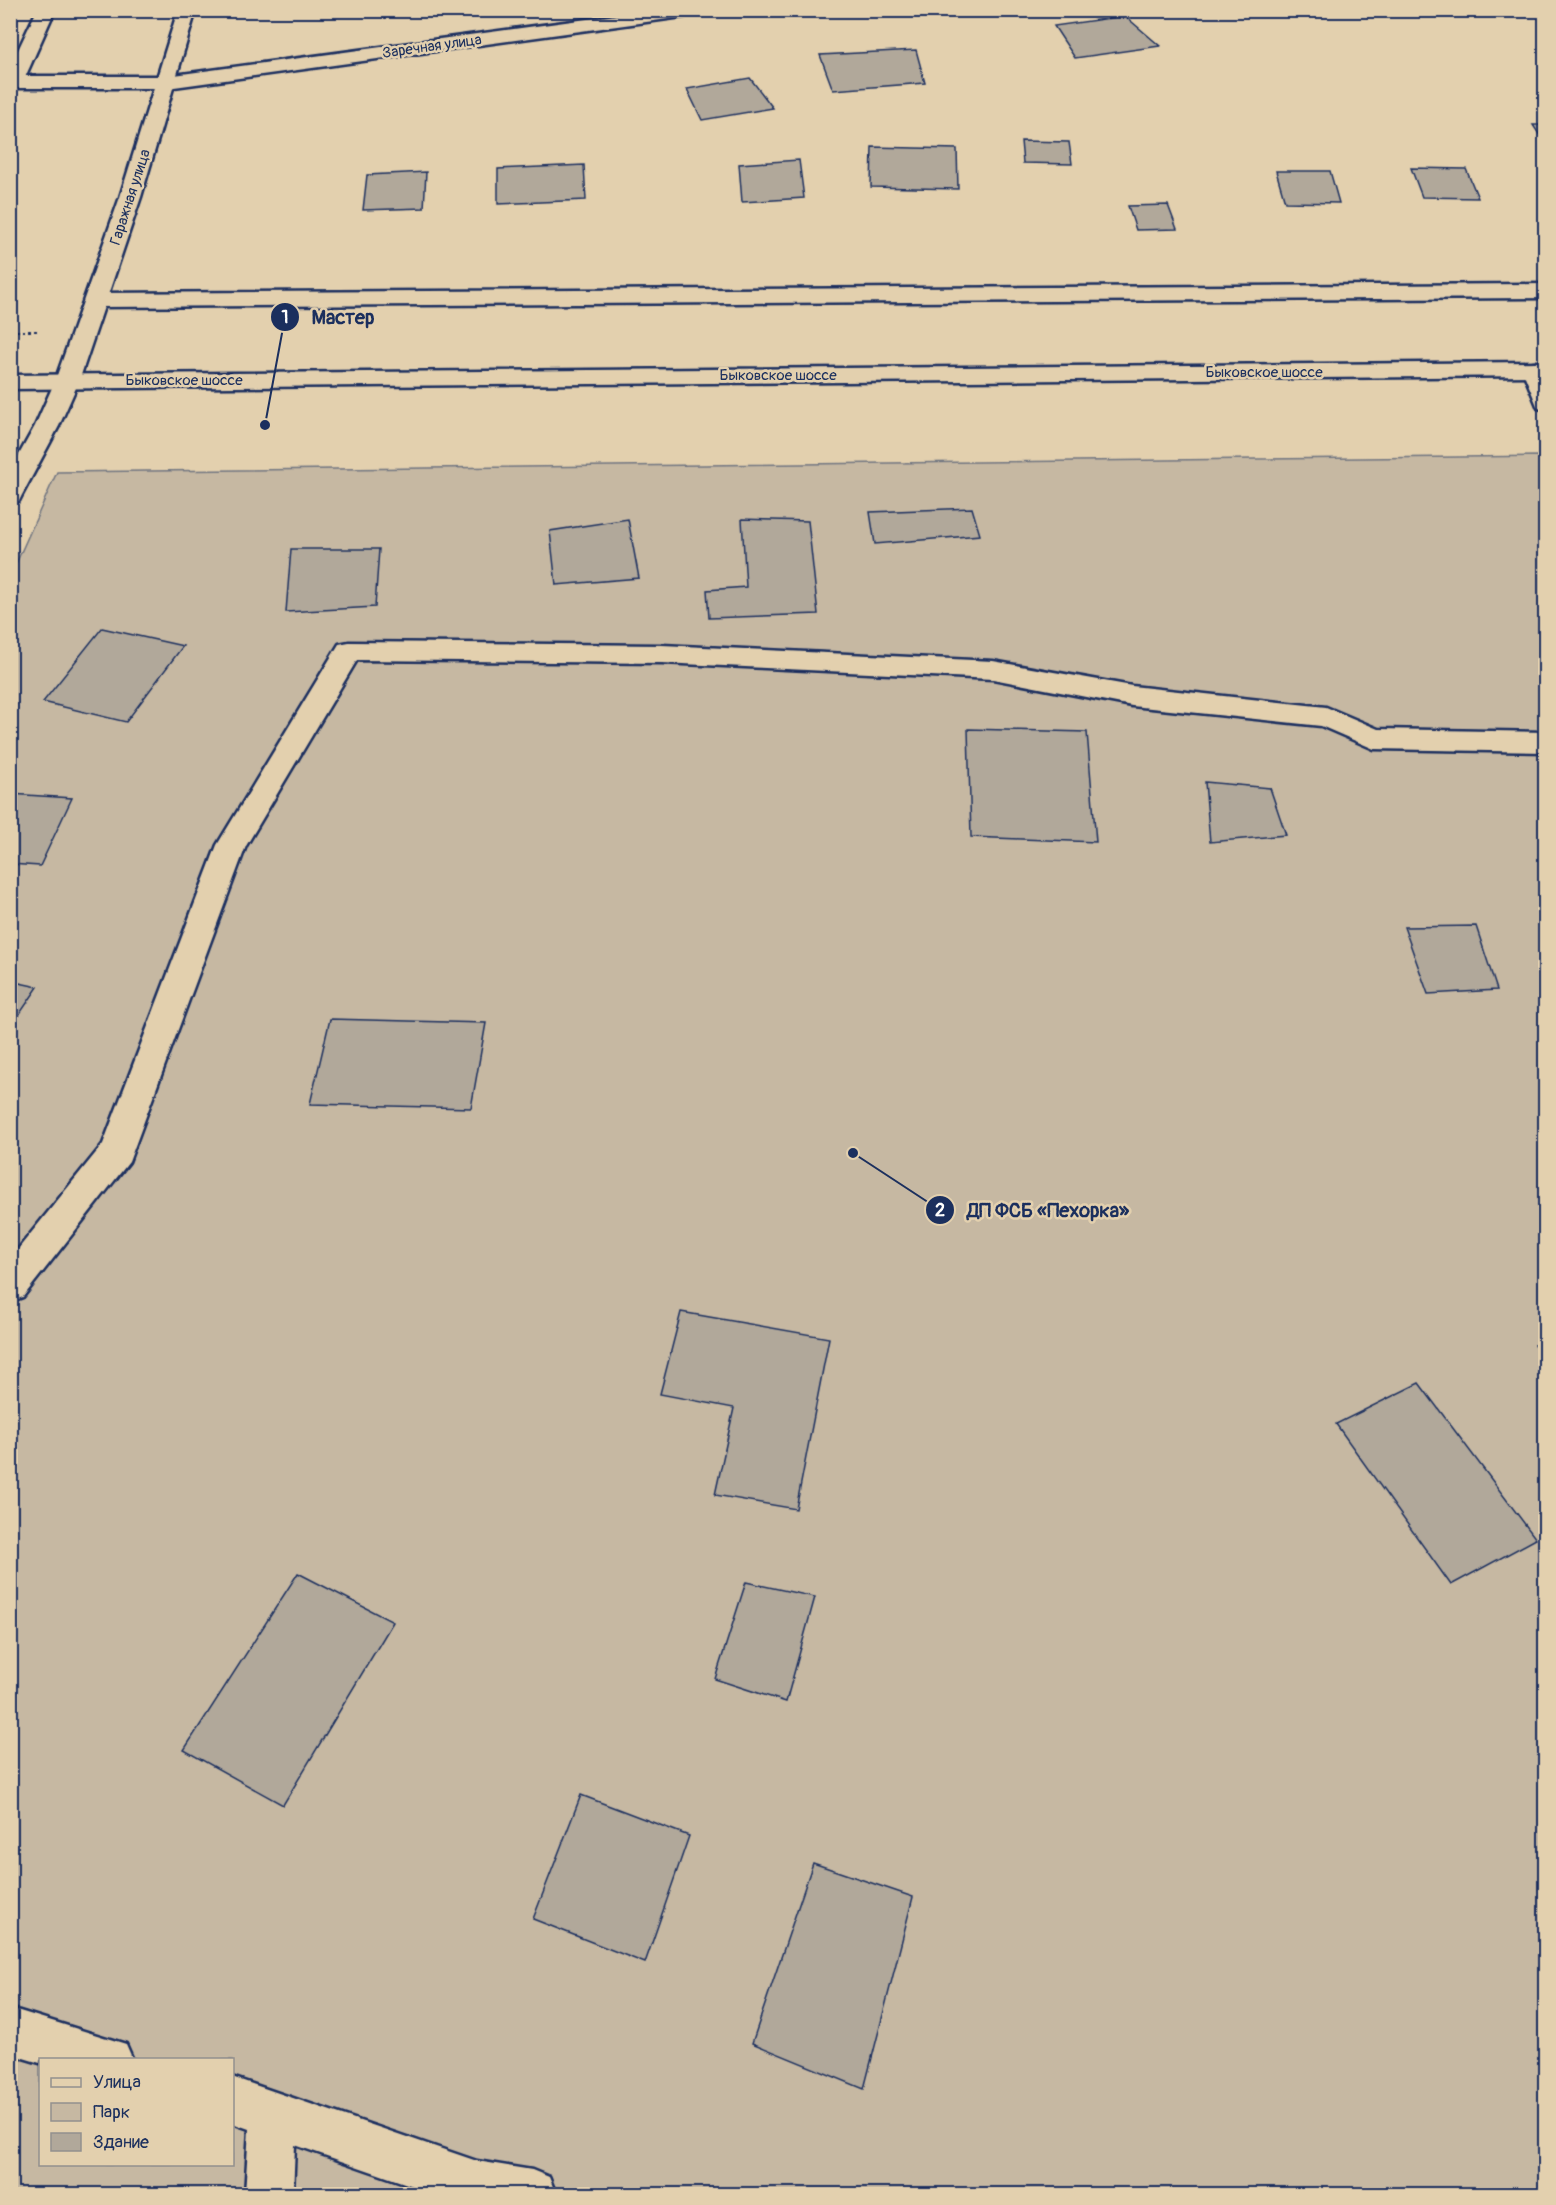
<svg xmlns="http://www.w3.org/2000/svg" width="1556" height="2205" font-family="Pangolin,sans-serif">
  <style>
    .green { fill: #c6b8a2; stroke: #707480; stroke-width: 1.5; fill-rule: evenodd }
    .building { fill: #b1a89a; stroke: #1b2f5e; stroke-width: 1.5 }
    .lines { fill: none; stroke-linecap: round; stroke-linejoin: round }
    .service-casing { stroke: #1b2f5e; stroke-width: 5 }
    .minor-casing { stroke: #1b2f5e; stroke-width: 5 }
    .tertiary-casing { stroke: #1b2f5e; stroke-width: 5 }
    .primary-casing { stroke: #1b2f5e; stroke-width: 5 }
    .path { stroke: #1b2f5e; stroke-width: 2; stroke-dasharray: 3 3; stroke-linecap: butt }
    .service { fill: #e3d0ae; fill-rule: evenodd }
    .minor { fill: #e3d0ae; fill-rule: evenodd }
    .tertiary { fill: #e3d0ae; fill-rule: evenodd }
    .primary { fill: #e3d0ae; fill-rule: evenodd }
    .labels { text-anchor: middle; stroke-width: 5; stroke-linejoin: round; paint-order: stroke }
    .far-street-label { font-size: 15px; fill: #1b2f5e; stroke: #e3d0ae }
    .leader { fill: none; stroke: #1b2f5e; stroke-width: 2 }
    .callout-dot { fill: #1b2f5e; stroke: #e3d0ae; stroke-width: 2 }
    .mark-label { font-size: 18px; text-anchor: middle; font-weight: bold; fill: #fff }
    .callout-label { font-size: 20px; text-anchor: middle; font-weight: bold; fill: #1b2f5e; stroke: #e3d0ae; stroke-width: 5; stroke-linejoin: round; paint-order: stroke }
  </style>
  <rect width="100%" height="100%" fill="#e3d0ae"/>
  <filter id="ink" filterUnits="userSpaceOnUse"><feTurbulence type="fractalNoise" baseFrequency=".0167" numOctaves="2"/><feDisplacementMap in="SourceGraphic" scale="12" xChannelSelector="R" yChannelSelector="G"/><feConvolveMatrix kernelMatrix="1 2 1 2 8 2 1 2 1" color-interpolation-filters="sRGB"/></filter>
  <g filter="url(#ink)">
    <path class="green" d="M1545 456V2194H11L10 577 57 472ZM40 2060H232V2164H40Z"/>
    <g class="building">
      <polygon points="1125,16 1160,46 1075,58 1054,26"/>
      <polygon points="916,50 925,83 833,90 820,55"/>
      <polygon points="750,78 773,108 702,120 687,89"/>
      <polygon points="1533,125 1546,125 1546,145"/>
      <polygon points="1021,141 1069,142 1072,164 1023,163"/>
      <polygon points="872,147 957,149 958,189 871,187"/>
      <polygon points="799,160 804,198 742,202 739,164"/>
      <polygon points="584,165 586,200 498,204 498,169"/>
      <polygon points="1411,168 1466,169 1478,198 1422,197"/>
      <polygon points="1276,171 1330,171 1339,203 1285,202"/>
      <polygon points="426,172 424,208 363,210 367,175"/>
      <polygon points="1168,205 1177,229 1136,230 1128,206"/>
      <polygon points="972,508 980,535 875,544 870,512"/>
      <polygon points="628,519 639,578 556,585 550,531"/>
      <polygon points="742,519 808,521 818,614 709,618 707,590 746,587"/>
      <polygon points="291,549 379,549 375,607 286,612"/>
      <polygon points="102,628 183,646 126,722 43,702"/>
      <polygon points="968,729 1087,732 1096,842 971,837"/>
      <polygon points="1205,782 1270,788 1286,835 1210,842"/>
      <polygon points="10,794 72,798 40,866 10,864"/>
      <polygon points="1476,926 1497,990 1428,994 1404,927"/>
      <polygon points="10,981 38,987 10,1028"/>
      <polygon points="330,1019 486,1023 471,1108 310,1104"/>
      <polygon points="681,1312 829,1338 796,1509 715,1495 734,1408 660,1394"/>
      <polygon points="1546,1344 1546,1378 1535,1345"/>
      <polygon points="1419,1383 1536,1539 1451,1585 1336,1424"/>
      <polygon points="298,1573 393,1622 283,1805 184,1750"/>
      <polygon points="746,1582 815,1597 786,1702 715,1679"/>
      <polygon points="581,1795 689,1836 645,1963 533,1919"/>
      <polygon points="813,1863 913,1897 864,2089 752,2043"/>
    </g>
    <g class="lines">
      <g class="service-casing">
        <polygon id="service" points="37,10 55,10 23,82 20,86 10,87 10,67"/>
      </g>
      <g class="minor-casing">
        <g id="minor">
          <polygon points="653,10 706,10 697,15 167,88 10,88 10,76 167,76"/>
          <polygon points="1546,284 1546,298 96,307 88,305 85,300 88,295 96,293"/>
          <polygon points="1534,362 1542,364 1546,369 1546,410 1538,408 1522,369 1526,364"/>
          <polygon points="67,374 75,376 79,381 59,426 22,495 19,501 10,503 10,471 35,426 55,381 59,376"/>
          <polygon points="349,642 662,645 993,661 1132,686 1326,707 1378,729 1546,732 1546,752 1374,749 1321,726 1132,706 993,679 662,663 357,660 246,846 129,1162 23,1297 10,1302 10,1259 103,1144 217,845 339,644"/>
          <polygon points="10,2008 126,2044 133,2060 40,2060 40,2063 10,2054"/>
          <polygon points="232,2077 477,2161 532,2170 549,2177 556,2194 436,2194 295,2145 293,2194 245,2194 249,2129 232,2123"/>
        </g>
      </g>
      <g class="tertiary-casing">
        <polygon id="tertiary" points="178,10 196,10 141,197 79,381 75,386 67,388 59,386 55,381 120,197"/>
      </g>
      <g class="primary-casing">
        <polygon id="primary" points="1546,362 1546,376 10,389 10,375"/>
      </g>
      <polyline class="path" points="10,331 37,331"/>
      <use href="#service" class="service"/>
      <use href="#minor" class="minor"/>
      <use href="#tertiary" class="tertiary"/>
      <use href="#primary" class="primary"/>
    </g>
  </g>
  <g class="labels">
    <g class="far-street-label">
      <text transform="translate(432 46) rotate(-8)" y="5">Заречная улица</text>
      <text transform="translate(130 197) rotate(-72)" y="5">Гаражная улица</text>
      <text x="1264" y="377">Быковское шоссе</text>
      <text x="778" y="380">Быковское шоссе</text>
      <text x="184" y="385">Быковское шоссе</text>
    </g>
  </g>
  <path class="leader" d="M265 425L285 317M853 1153L940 1210"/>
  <g class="callout-dot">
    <circle cx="265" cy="425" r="6"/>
    <circle cx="853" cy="1153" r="6"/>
    <circle cx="285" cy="317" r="15"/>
    <circle cx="940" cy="1210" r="15"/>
  </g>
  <g class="mark-label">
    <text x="285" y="323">1</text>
    <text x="940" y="1216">2</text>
  </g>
  <g class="callout-label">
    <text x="343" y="324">Мастер</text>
    <text x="1048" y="1217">ДП ФСБ «Пехорка»</text>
  </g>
  <rect width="1556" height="2205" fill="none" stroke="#e3d0ae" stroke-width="36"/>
  <rect x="18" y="18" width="1520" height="2169" fill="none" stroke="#1b2f5e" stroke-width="2" filter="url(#ink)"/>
  <rect x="39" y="2058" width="195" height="108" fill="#e3d0ae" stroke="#93908e" stroke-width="1.5"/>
  <rect x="51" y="2078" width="30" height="9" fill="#e3d0ae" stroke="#93908e" stroke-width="1.5"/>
  <text x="93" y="2088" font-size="18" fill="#1b2f5e">Улица</text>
  <rect x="51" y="2103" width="30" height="18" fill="#c6b8a2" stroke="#93908e" stroke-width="1.5"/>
  <text x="93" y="2118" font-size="18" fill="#1b2f5e">Парк</text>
  <rect x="51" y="2133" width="30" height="18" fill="#b1a89a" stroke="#93908e" stroke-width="1.5"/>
  <text x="93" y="2148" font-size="18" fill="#1b2f5e">Здание</text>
</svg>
